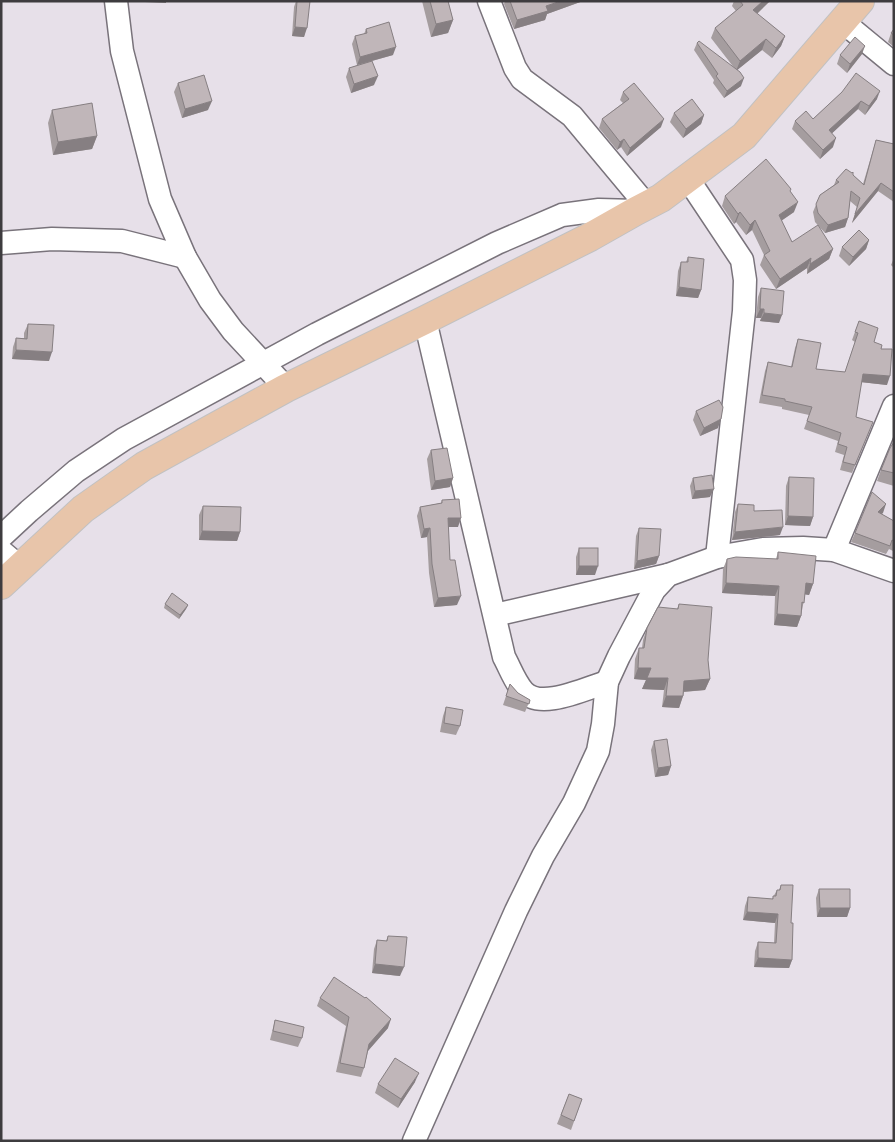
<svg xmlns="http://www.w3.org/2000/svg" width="895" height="1142" font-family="'Fira Sans Condensed',sans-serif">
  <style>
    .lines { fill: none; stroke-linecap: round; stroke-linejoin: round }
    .minor-casing { stroke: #79737b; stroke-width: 25 }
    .major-casing { stroke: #c1c1c2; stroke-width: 30 }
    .minor { stroke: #fff; stroke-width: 22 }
    .major { stroke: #e8c5aa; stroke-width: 28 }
    .wall { fill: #a59d9f }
    .shaded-wall { fill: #867f82 }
    .building { fill: #c0b6b9; stroke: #867f82 }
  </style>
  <rect width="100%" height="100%" fill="#e7e0e9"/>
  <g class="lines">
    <g class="minor-casing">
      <g id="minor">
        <polyline points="116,1 122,51 160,199 185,257 210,300 233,331 286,388"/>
        <polyline points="489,1 515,68 522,79 572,116 647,206"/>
        <polyline points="843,22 894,64"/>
        <polyline points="688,179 742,260 745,280 744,311 717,557"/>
        <polyline points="1,243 52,239 122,241 185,257"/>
        <path d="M425 320 504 657C510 668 515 682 523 691 540 711 586 688 607 682"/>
        <polyline points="1,537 29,511 76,471 124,439 317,334 497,243 562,215 599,210 636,211"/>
        <polyline points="834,550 894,406"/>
        <polyline points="1,551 20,567"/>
        <polyline points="495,615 668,575"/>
        <polyline points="414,1141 516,911 543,856 574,803 598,751 603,724 607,682 619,656 654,590 668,575 717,557 763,549 803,548 834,550 894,571"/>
      </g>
    </g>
    <g class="major-casing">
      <polyline id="major" points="1,585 83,509 144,466 286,388 425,320 590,237 636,211 661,198 744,136 860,1"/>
    </g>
    <use href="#minor" class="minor"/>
    <use href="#major" class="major"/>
  </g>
  <g class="wall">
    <polygon points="296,1 310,1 304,37 292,36 294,7"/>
    <polygon points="422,1 448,1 453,20 448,33 431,37"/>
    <polygon points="505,1 583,1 547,14 545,20 514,29 504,4"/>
    <polygon points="734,1 770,1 757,14 785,36 781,46 772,58 762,50 737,70 741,86 724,98 713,83 714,80 694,50 697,43 735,69 711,38 715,28 736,11 732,6"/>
    <polygon points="366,29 393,55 372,61 374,85 351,93 346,77 349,68 367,62 357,65 352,44 355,36 364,34"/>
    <polygon points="894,29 894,47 888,42 891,33"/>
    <polygon points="862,54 847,73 837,64 840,55"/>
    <polygon points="178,83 208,110 182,118 174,92"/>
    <polygon points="623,92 661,127 627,156 621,147 617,150 599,128 602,119 623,103 620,100"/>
    <polygon points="842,92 877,99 865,115 858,109 832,133 833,147 820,159 792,129 795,121 813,119"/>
    <polygon points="52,110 97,136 92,149 53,155 48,123"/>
    <polygon points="674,113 704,115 701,124 683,138 670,122"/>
    <polygon points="876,140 894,144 894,202 878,191 852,223 857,207 850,201 848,218 845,227 825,233 815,222 813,212 820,195 834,185 836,180 853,175 863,184"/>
    <polygon points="791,192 794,212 781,221 792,242 833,249 829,259 807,274 807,268 776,289 760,265 764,255 752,230 746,235 736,222 734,224 722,206 725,196"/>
    <polygon points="869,240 866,249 849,266 839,256 842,247"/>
    <polygon points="688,257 701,290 698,298 676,296 678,271 681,262 686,262"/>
    <polygon points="894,258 894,268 891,265"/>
    <polygon points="761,288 779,323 760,321 761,318 756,318 758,297"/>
    <polygon points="859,321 874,342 881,349 887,385 861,382 856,417 870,430 852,473 840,470 844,455 835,452 838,441 804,429 809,415 782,409 782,407 759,403 765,371 768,362 791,367 795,348 798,339 816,369 845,372 855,342 852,340"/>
    <polygon points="28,324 49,361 12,359 13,347 16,338 24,338 24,333"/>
    <polygon points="696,411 718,428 700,436 693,420"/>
    <polygon points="894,442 894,486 877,481 881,470"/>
    <polygon points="431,450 453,478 450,487 431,490 427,459"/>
    <polygon points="789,477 813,517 810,526 785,525 786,486"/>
    <polygon points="693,478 710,497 692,499 690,486"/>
    <polygon points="442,500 458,527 448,527 450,560 457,605 434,607 429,573 427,537 421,538 417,516 420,507 441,503"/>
    <polygon points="738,504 754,511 780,535 732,540 735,512"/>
    <polygon points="203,506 240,532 237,541 199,540 199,515"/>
    <polygon points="883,513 881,514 894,521 893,551 889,549 886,554 851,542 855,533"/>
    <polygon points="639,528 659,556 656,564 634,569 636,536"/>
    <polygon points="579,548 595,575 576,575 576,557"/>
    <polygon points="778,552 813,584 809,595 805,594 801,616 797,627 774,625 775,596 722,593 723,569 727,559 776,559"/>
    <polygon points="165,604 188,605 186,609 179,619 164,608"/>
    <polygon points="679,604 708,660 710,679 705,690 684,692 683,696 679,708 662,707 664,690 642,689 646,680 634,679 635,659 639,648 642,648 643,640 647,628 677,609"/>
    <polygon points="510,684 518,693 530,700 525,712 503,705"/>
    <polygon points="446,707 460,726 456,735 440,732 443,716"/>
    <polygon points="654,741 671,766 668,775 655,777 651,750"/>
    <polygon points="781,885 791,923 792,960 789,968 754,967 755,951 758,942 774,943 775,923 743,920 745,906 748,897 772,899 777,890 779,890"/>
    <polygon points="819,889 850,908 847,917 817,917 816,898"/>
    <polygon points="388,936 400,976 372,973 374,949 377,940 386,941"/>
    <polygon points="320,998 388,1028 368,1051 364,1068 361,1077 336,1072 346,1026 317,1006"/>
    <polygon points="275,1020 302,1038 298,1047 270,1040"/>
    <polygon points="415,1082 398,1108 375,1093 378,1084"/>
    <polygon points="569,1094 582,1099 571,1130 557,1124"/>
  </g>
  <g class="shaded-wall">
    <polygon points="146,1 166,1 166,3 145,2"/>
    <polygon points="561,1 583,1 547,14 545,20 514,29 517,20 546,6"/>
    <polygon points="763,1 770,1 749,21 753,10"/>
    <polygon points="453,20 448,33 431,37 436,24"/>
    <polygon points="295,27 307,28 304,37 292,36"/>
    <polygon points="785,36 781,46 772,58 776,48"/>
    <polygon points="766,39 762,50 736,71 740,61"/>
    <polygon points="865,46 862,54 847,73 850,64"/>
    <polygon points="396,47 393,55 357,65 360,57"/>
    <polygon points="378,76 374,85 351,93 354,84"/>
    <polygon points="744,78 741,86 724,98 727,91"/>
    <polygon points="880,91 877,99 865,115 869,106"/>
    <polygon points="212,101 208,110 182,118 185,109"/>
    <polygon points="861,101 858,109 826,139 829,130"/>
    <polygon points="704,115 701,124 683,138 686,129"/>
    <polygon points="664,119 661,127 627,156 630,148"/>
    <polygon points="97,136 92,149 53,155 58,142"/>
    <polygon points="836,138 833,147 820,159 823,150"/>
    <polygon points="624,139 621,147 617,150 620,142"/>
    <polygon points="881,183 878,191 852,223 855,214"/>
    <polygon points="798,202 794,212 775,225 779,215"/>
    <polygon points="740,212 736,222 734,224 738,214"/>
    <polygon points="848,218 845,227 825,233 828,225"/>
    <polygon points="755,220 752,230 746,235 750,225"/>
    <polygon points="869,240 866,249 849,266 853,257"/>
    <polygon points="833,249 829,259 807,274 810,264"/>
    <polygon points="811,258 807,268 776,289 780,279"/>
    <polygon points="679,287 701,290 698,298 676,296"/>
    <polygon points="760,309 764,309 761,318 756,318"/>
    <polygon points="764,313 782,315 779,323 760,321"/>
    <polygon points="16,350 52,352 49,361 12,359"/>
    <polygon points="863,374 890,376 887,385 860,382"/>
    <polygon points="721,419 718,428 700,436 704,428"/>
    <polygon points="453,478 450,487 431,490 435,481"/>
    <polygon points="714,489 710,497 692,499 695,491"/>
    <polygon points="886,504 883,513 874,521 878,512"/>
    <polygon points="788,516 813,517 810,526 785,525"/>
    <polygon points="448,518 461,518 458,527 444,527"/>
    <polygon points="783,527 780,535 732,540 735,532"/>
    <polygon points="430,528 427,537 421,538 424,529"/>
    <polygon points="202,531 240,532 237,541 199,540"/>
    <polygon points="659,556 656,564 634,569 637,561"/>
    <polygon points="579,566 598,566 595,575 576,575"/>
    <polygon points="726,583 779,586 775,596 722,593"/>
    <polygon points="806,583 813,584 809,595 802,594"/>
    <polygon points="461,596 457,605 434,607 438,598"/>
    <polygon points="188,605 186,609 179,619 180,615"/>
    <polygon points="777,614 801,616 797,627 774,625"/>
    <polygon points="638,668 651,668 668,678 664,690 642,689 646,680 634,679"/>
    <polygon points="710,679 705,690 680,692 684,681"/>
    <polygon points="666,696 683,696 679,708 662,707"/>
    <polygon points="671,766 668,775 655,777 658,768"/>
    <polygon points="820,908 850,908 847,917 817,917"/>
    <polygon points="747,912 778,914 775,923 743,920"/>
    <polygon points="758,958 792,960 789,968 754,967"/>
    <polygon points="375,964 404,967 400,976 372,973"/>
    <polygon points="391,1019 388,1028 366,1053 369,1044"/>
    <polygon points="419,1073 415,1082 398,1108 401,1099"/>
  </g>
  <g class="building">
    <polygon points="297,1 310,1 307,28 295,27"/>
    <polygon points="430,1 448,1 453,20 436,24"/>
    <polygon points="510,1 561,1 546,6 548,11 517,20"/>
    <polygon points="740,1 763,1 753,10 785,36 776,48 766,39 740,61 715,28 743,5"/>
    <polygon points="389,22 396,47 360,57 355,36 367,33 366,29"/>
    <polygon points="894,29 894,35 891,33"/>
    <polygon points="855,37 865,46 850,64 840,55"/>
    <polygon points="699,41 740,72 744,78 727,91 716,76 718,74 697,43"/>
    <polygon points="372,61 378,76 354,84 349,68"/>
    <polygon points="856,73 880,91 869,106 861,101 829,130 836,138 823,150 795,121 806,111 813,119 842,92"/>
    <polygon points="204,75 212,101 185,109 178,83"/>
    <polygon points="634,83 664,119 630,148 624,139 620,142 602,119 629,99 623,92"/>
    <polygon points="692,99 704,115 686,129 674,113"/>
    <polygon points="92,103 97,136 58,142 52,110"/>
    <polygon points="876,140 894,144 894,192 881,183 855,214 860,198 851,191 848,218 828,225 818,213 816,204 820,195 839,182 836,180 846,169 852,173 853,172 853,175 864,185"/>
    <polygon points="766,159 791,189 790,191 798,202 779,215 792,242 818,225 833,249 810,264 811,258 780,279 764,255 770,251 755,220 750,225 740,212 738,214 725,196"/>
    <polygon points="859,230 869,240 853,257 842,247"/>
    <polygon points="688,257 704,259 701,290 679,287 681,262 688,262"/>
    <polygon points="761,288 784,291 782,315 764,313 764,309 760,309"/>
    <polygon points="859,321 878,328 874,342 882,345 881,349 892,349 890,376 863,374 856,417 873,422 855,465 843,462 847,447 838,444 841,433 807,421 812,407 785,401 785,399 762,395 768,362 792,367 798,339 821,343 816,369 845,372 858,333 855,332"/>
    <polygon points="28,324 54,325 52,352 16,350 16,338 27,339"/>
    <polygon points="719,400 723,407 721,419 704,428 696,411"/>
    <polygon points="894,442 894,473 881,470 890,448"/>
    <polygon points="447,448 453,478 435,481 431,450"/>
    <polygon points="712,475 714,489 695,491 693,478"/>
    <polygon points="789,477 814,478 813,517 788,516"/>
    <polygon points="872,492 886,504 878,512 894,521 894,541 892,540 890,546 855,533"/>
    <polygon points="459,499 461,518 448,518 450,560 455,560 461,596 438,598 432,564 430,528 424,529 420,507 442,503 442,500"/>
    <polygon points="738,504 754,505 754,511 782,510 783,527 735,532"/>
    <polygon points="203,506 241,507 240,532 202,531"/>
    <polygon points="639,528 661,529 659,556 637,561"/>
    <rect x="579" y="548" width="19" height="18"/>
    <polygon points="778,552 816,556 813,584 806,583 804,603 802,602 801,616 777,614 779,586 726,583 727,559 736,557 778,559"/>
    <polygon points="172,593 188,605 180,615 165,604"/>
    <polygon points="679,604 712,607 708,660 710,679 684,681 683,696 666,696 668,678 647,678 651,668 638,668 639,648 644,648 647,628 658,607 678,609"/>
    <polygon points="510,684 518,693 530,700 529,704 506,696"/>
    <polygon points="446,707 463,710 460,726 444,723"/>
    <polygon points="667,739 671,766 658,768 654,741"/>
    <polygon points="781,885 793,885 791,923 793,923 792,960 758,958 758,942 776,943 778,914 747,912 748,897 773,899 773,896 776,896 777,890 780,890"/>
    <polygon points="819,889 850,889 850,908 820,908"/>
    <polygon points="388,936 407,937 404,967 375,964 377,940 387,941"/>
    <polygon points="334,977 365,998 366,997 391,1019 369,1044 364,1068 340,1063 349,1017 320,998"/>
    <polygon points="275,1020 304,1027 302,1038 273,1031"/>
    <polygon points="395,1058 419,1073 401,1099 378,1084"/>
    <polygon points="569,1094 582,1099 574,1121 561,1115"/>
  </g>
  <rect width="895" height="1142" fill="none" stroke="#3e3c3f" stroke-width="5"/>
</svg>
